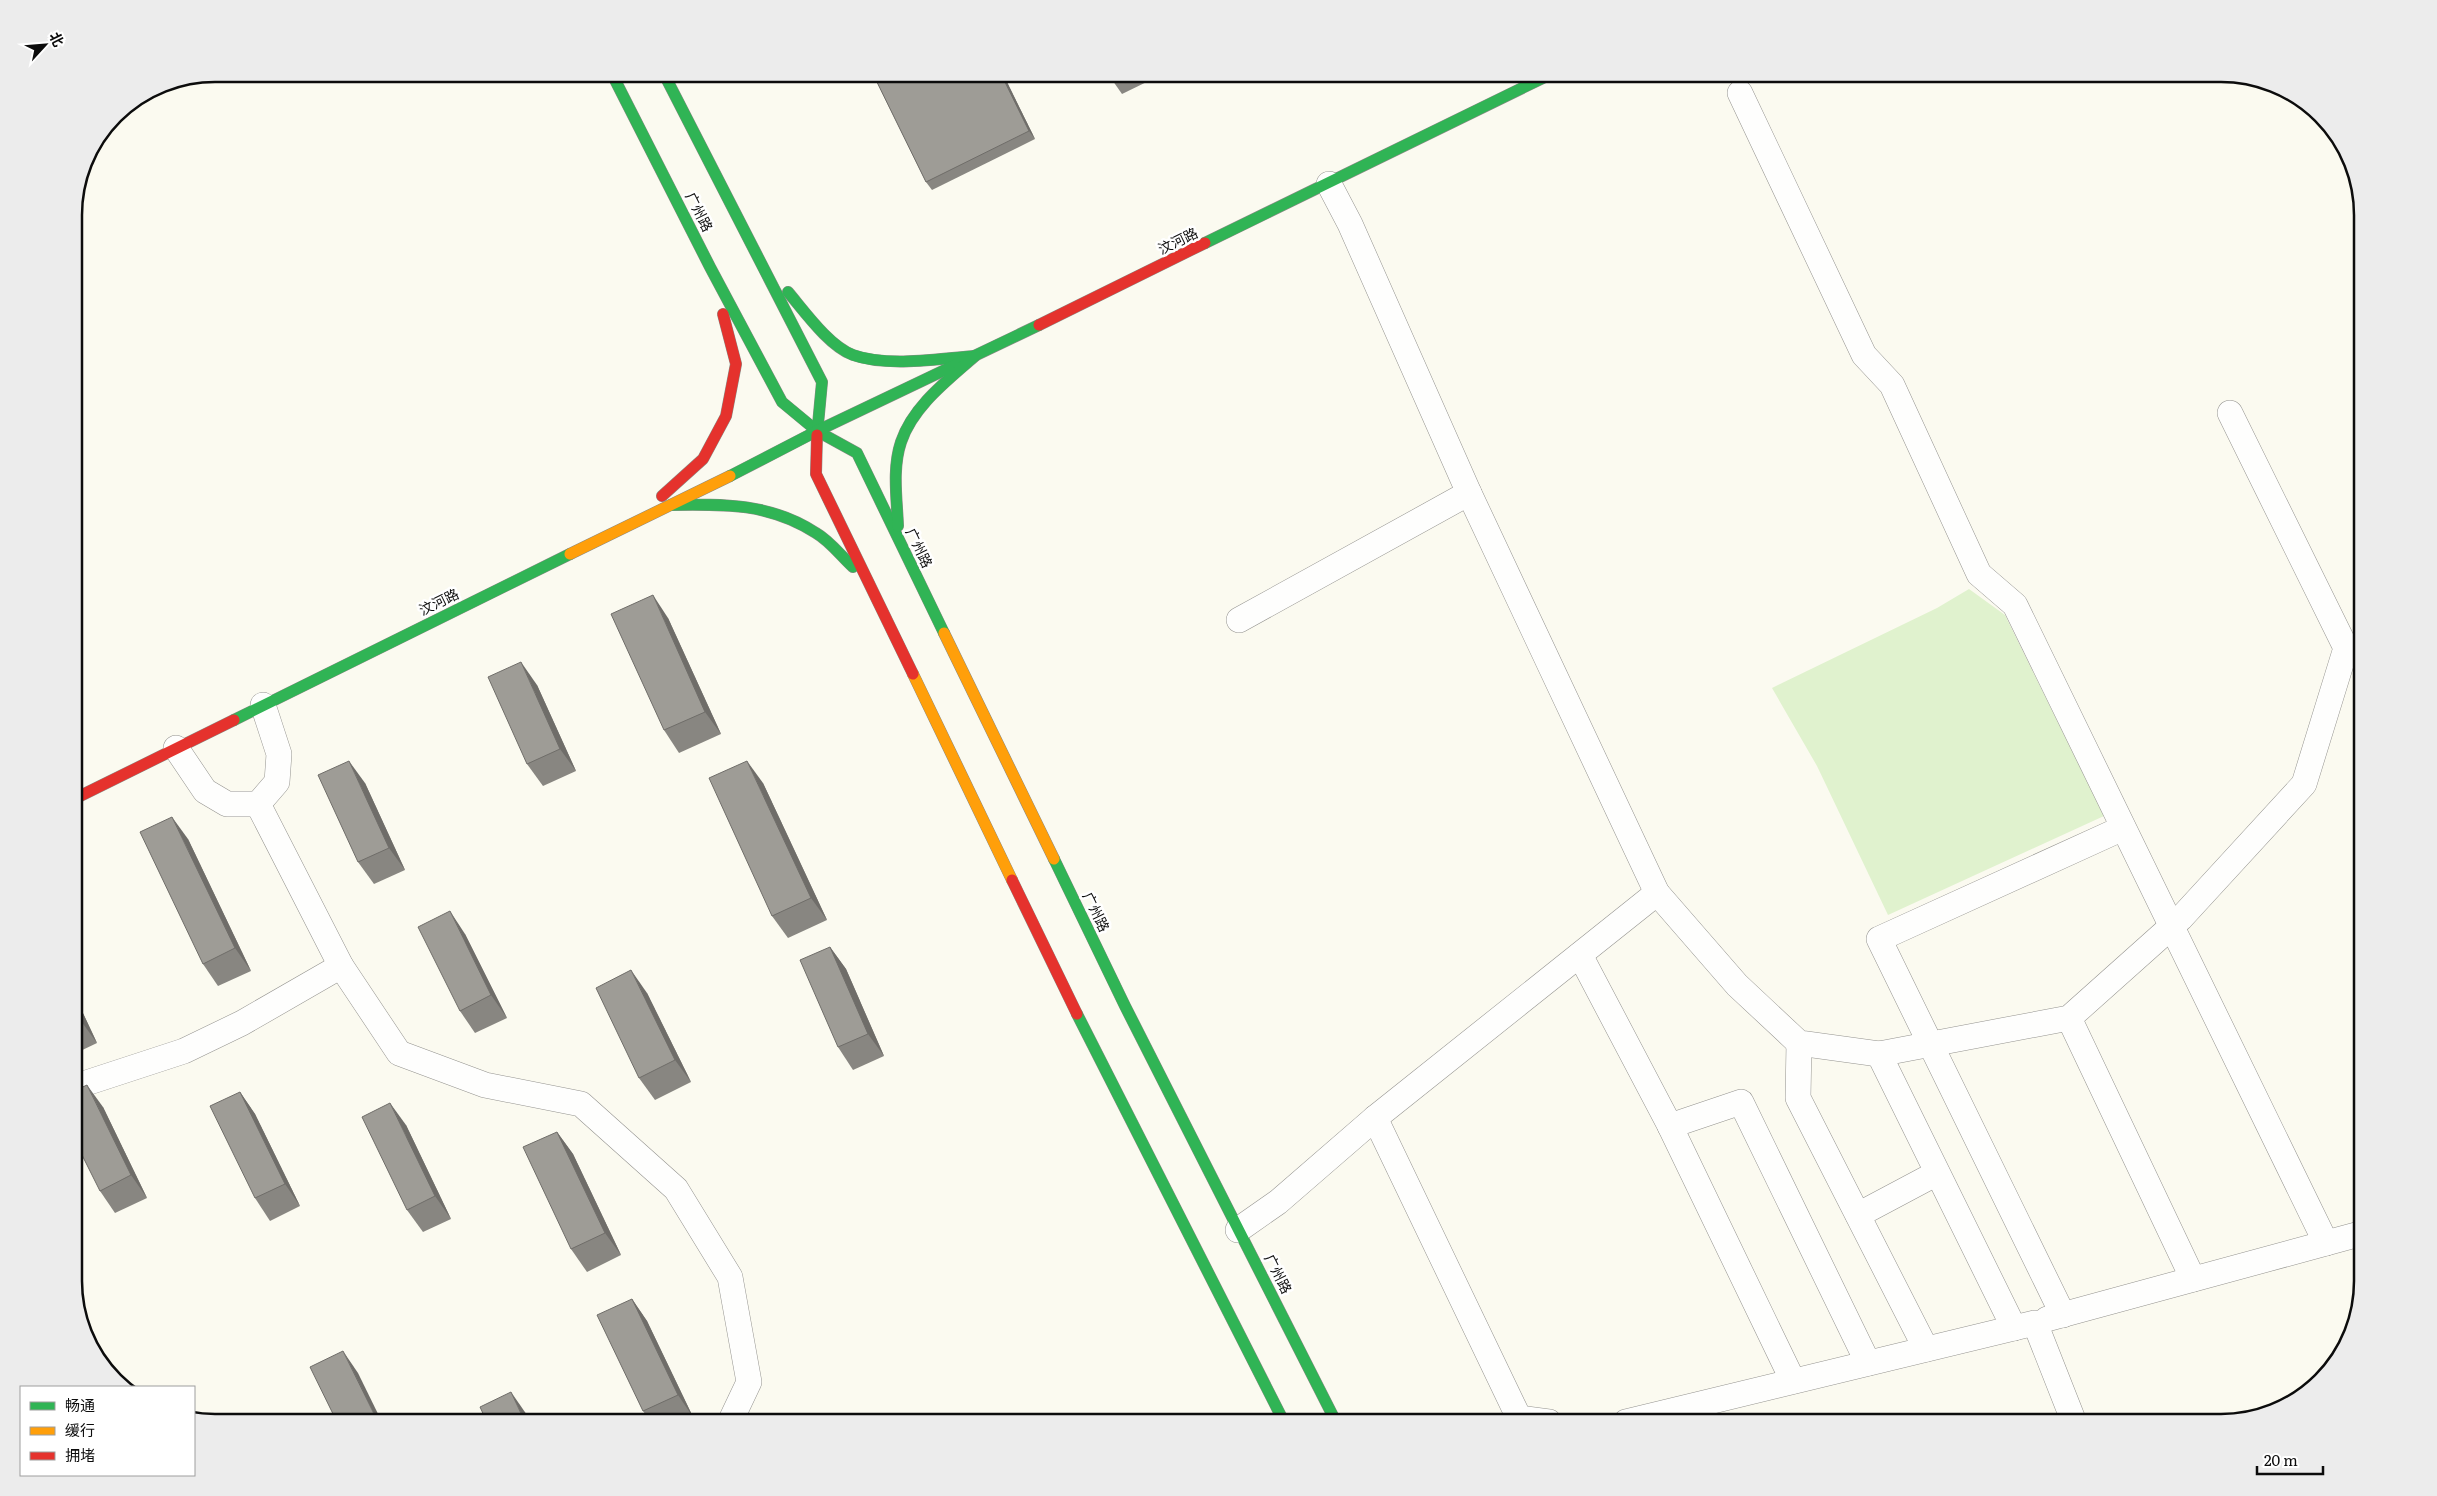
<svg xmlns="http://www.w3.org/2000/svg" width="2437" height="1496" font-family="Literata,'Noto Sans SC',serif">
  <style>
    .green { fill: #e0f2ce }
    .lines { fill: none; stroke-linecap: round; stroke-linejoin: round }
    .street-casing { stroke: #94938f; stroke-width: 26 }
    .fast-casing { stroke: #8a8a85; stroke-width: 12 }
    .slow-casing { stroke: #8a8a85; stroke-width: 12 }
    .jam-casing { stroke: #8a8a85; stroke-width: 12 }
    .street { stroke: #fefefd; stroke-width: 25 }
    .fast { stroke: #30b455; stroke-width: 11 }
    .slow { stroke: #ff9f0a; stroke-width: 11 }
    .jam { stroke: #e5322d; stroke-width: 11 }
    .wall { fill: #888681 }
    .shaded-wall { fill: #6f6d69 }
    .building { fill: #9e9c96; stroke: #6f6d69 }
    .labels { text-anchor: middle; stroke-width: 5; stroke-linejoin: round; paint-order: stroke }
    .street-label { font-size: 14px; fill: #0c0c0c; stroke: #fff }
    .rim { fill: none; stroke: #0c0c0c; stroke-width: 2.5 }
  </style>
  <rect width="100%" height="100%" fill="#fbfaf0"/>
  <polygon class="green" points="1969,589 2005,615 2104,816 1888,915 1817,766 1772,688 1937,608"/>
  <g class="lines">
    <g class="street-casing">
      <g id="street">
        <polyline points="1740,93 1864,355 1892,385 1979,574 2015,605 2326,1243"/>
        <polyline points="1329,184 1350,224 1469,493 1657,893"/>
        <polyline points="1239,620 1469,493"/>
        <polyline points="176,748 205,791 227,804 258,804 277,782 279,754 263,705"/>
        <polyline points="258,804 341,966 399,1053 485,1085 581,1104 676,1189 730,1277 749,1382 730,1422"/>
        <polyline points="1580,955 1670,1126 1793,1381"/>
        <polyline points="2069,1018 2193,1279"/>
        <polyline points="1799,1043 1798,1098 1926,1349"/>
        <polyline points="1879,1054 2014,1328"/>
        <polyline points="74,1087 184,1051 242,1023 341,966"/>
        <polyline points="1375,1118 1519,1418 1549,1422"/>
        <polyline points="1670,1126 1741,1102 1868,1363"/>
        <polyline points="1858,1215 1937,1173"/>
        <polyline points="1238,1230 1278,1202 1375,1118 1657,893 1737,985 1799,1043 1879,1054 2069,1018 2181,918 2304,784 2346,648 2230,413"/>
        <polyline points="2063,1315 1879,939 2123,828"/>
        <polyline points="2047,1319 2363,1233"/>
        <polyline points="1626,1422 2035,1323 2074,1422"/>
      </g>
    </g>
    <g class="fast-casing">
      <g id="fast">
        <polyline points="612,74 710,267 782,402 817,431 857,453 944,633"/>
        <polyline points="664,74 822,382 817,435"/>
        <polyline points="1205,243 1551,74"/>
        <path d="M788 292C805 312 829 346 853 355 886 367 940 359 975 356"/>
        <polyline points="730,476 817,431 1039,325"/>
        <path d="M671 505C724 504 770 503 816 533 830 541 841 556 853 567"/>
        <path d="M898 526C897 499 892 469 901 442 913 406 948 380 975 356"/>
        <polyline points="234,720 570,554"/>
        <polyline points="1054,859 1125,1006 1336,1422"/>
        <polyline points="1077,1014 1284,1422"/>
      </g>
    </g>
    <g class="slow-casing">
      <g id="slow">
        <polyline points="570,554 730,476"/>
        <polyline points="944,633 1054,859"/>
        <polyline points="913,674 1012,880"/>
      </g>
    </g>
    <g class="jam-casing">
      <g id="jam">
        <polyline points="1039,325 1205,243"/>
        <polyline points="817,435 816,474 913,674"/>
        <polyline points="662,496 703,459 726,416 736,364 723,314"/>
        <polyline points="74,799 234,720"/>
        <polyline points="1012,880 1077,1014"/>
      </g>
    </g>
    <use href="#street" class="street"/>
    <use href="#fast" class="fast"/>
    <use href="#slow" class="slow"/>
    <use href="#jam" class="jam"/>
  </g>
  <g class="wall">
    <polygon points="873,74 1003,74 1035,139 932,190 926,182"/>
    <polygon points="1108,74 1163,74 1122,94"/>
    <polygon points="668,618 721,734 679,753 664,730"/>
    <polygon points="537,685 576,771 543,786 527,764"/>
    <polygon points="365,783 405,870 374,884 358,862"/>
    <polygon points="763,783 827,920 788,938 772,916"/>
    <polygon points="188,839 251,971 218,986 203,964"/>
    <polygon points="465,934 507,1018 475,1033 460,1011"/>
    <polygon points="830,947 846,969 884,1056 853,1070 838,1047"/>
    <polygon points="647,993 691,1082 655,1100 639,1078"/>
    <polygon points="74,994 97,1043 74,1054"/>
    <polygon points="240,1092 255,1114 300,1206 270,1221 255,1198"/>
    <polygon points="103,1107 147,1198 115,1213 100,1191"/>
    <polygon points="406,1125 451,1219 423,1232 407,1210"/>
    <polygon points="557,1132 573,1154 621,1255 587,1272 571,1249"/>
    <polygon points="632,1299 647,1321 693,1417 682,1422 651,1422 643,1411"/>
  </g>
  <g class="shaded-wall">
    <polygon points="1001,74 1003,74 1035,139 1029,131"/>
    <polygon points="653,595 668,618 721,734 705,712"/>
    <polygon points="521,662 537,685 576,771 560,749"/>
    <polygon points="349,761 365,783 405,870 389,848"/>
    <polygon points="747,761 763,783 827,920 811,898"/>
    <polygon points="172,817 188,839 251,971 235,948"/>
    <polygon points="450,911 465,934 507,1018 491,995"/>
    <polygon points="830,947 846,969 884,1056 868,1034"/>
    <polygon points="631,970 647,993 691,1082 675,1060"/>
    <polygon points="74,994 97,1043 81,1021 74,1005"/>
    <polygon points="87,1085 103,1107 147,1198 131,1175"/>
    <polygon points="240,1092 255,1114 300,1206 285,1184"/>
    <polygon points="390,1103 406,1125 451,1219 435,1196"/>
    <polygon points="557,1132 573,1154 621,1255 605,1233"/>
    <polygon points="632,1299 647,1321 693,1417 678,1395"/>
    <polygon points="343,1351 358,1373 382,1422 378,1422"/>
    <polygon points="511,1392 527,1415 531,1422 525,1422"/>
  </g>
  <g class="building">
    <polygon points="873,74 1001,74 1029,131 926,182"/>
    <polygon points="653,595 705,712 664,730 611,614"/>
    <polygon points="521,662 560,749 527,764 488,677"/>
    <polygon points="349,761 389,848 358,862 318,775"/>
    <polygon points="747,761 811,898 772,916 709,778"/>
    <polygon points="172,817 235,948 203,964 140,832"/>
    <polygon points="450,911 491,995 460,1011 418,927"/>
    <polygon points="830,947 868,1034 838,1047 800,960"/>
    <polygon points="631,970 675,1060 639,1078 596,988"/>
    <polygon points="74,1005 81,1021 74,1024"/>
    <polygon points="87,1085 131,1175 100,1191 74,1139 74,1091"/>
    <polygon points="240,1092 285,1184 255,1198 210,1106"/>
    <polygon points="390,1103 435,1196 407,1210 362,1117"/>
    <polygon points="557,1132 605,1233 571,1249 523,1147"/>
    <polygon points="632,1299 678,1395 643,1411 597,1315"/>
    <polygon points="343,1351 378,1422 337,1422 310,1367"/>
    <polygon points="511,1392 525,1422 487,1422 480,1407"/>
  </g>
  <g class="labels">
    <g class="street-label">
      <text transform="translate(699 212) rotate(63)" y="5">广州路</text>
      <text transform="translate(1178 241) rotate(-26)" y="5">汶河路</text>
      <text transform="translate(919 548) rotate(64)" y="5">广州路</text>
      <text transform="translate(439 602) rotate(-26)" y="5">汶河路</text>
      <text transform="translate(1096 912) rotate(64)" y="5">广州路</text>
      <text transform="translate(1278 1274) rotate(63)" y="5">广州路</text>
    </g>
  </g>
  <path d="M0 0H2437V1496H0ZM215 82H2221A133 133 0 0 1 2354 215V1281A133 133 0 0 1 2221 1414H215A133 133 0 0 1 82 1281V215A133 133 0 0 1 215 82Z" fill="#ececec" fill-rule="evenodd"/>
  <path class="rim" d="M215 82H2221A133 133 0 0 1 2354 215V1281A133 133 0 0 1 2221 1414H215A133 133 0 0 1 82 1281V215A133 133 0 0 1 215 82Z"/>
  <rect x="20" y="1386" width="175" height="90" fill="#ffffff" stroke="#9e9e9e"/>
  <rect x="30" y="1402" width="25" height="8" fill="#30b455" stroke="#9e9e9e"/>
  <text x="65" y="1411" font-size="15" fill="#0c0c0c">畅通</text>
  <rect x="30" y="1427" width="25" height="8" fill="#ff9f0a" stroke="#9e9e9e"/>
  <text x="65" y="1436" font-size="15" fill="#0c0c0c">缓行</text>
  <rect x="30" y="1452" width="25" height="8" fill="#e5322d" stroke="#9e9e9e"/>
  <text x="65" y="1461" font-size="15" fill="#0c0c0c">拥堵</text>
  <g transform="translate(45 45) rotate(64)" stroke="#ffffff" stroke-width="4" paint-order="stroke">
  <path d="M0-4L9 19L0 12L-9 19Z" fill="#0c0c0c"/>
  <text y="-8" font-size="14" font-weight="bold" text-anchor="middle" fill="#0c0c0c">北</text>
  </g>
  <path d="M2257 1466v8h66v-8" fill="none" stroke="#0c0c0c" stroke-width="2.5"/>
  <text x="2264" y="1466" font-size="15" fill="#0c0c0c" stroke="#ffffff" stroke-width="4" paint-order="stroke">20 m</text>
</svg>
